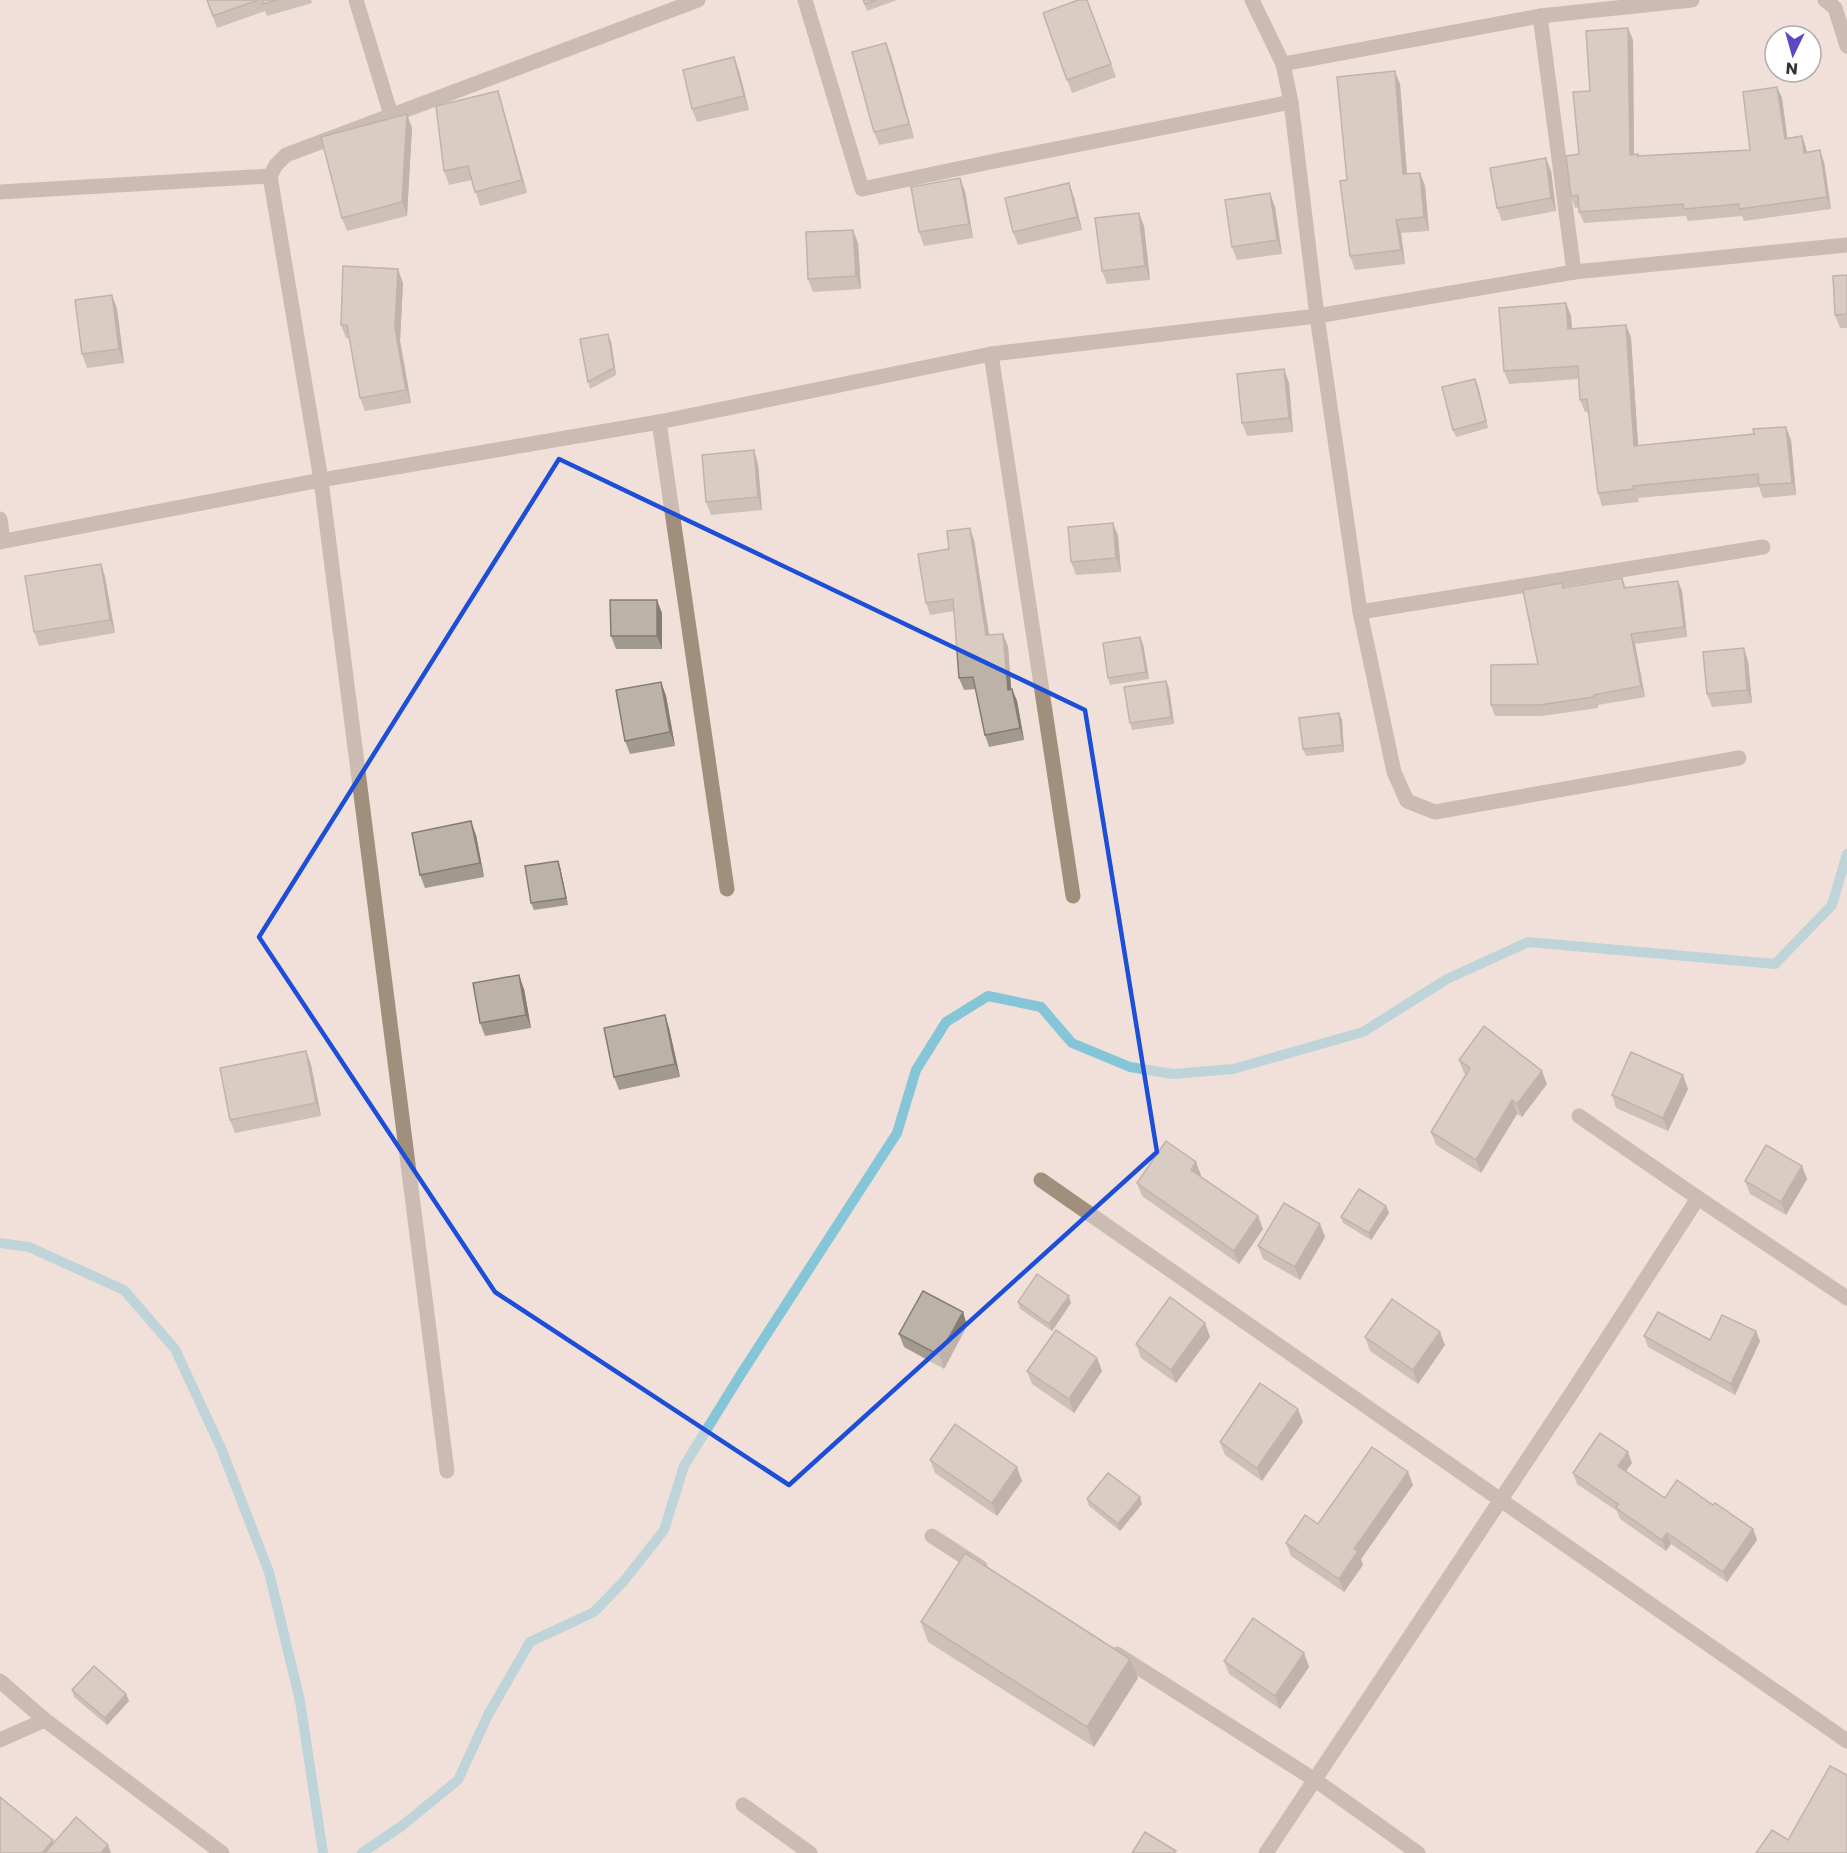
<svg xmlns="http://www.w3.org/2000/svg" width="1847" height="1853" font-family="Poppins,sans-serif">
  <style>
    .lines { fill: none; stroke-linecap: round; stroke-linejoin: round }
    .stream { stroke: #84c6d8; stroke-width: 10 }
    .minor { stroke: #a18f7e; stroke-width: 15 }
    .wall { fill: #a29a8f }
    .shaded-wall { fill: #847d74 }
    .building { fill: #bcb3a6; stroke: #847d74; stroke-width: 1.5 }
    .marked { fill: none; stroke: #1d4ed8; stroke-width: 4.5; stroke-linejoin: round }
  </style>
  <rect width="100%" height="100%" fill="#f1e0d9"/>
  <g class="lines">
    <g class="stream">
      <polyline points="0,1243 29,1247 124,1290 175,1349 221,1448 269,1572 300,1701 323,1853"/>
      <polyline points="362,1853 403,1825 458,1780 488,1715 530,1642 594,1612 624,1581 664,1530 684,1466 741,1374 897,1133 916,1070 946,1022 988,996 1041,1007 1072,1043 1130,1067 1173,1074 1233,1069 1363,1032 1447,979 1528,942 1775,964 1832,905 1847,854"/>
    </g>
    <g class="minor">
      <polyline points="356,0 391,115"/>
      <polyline points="805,0 862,189 990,162 1291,102"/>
      <polyline points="1252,0 1283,64 1291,102 1317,316 1360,612 1763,547"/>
      <polyline points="1825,0 1835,8 1847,46"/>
      <polyline points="1540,16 1574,272"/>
      <polyline points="1283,64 1540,16 1692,0"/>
      <polyline points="0,192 270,176"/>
      <polyline points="991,354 1073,896"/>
      <polyline points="659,422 727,889"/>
      <polyline points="0,519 3,541"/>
      <polyline points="0,542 321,480 659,422 991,354 1317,316 1574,272 1847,245"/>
      <polyline points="1360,612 1394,772 1407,801 1435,812 1739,758"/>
      <polyline points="1579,1116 1698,1198 1847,1298"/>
      <polyline points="1041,1180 1847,1741"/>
      <polyline points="447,1471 321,480 270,176 276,165 286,155 698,0"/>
      <polyline points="932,1536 980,1567"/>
      <polyline points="1117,1654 1315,1780 1418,1853"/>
      <polyline points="0,1681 45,1720 222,1853"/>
      <polyline points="0,1740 45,1720"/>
      <polyline points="743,1805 810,1853"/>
      <polyline points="1266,1853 1575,1388 1698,1198"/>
    </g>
  </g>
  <g class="wall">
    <polygon points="207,0 311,0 312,3 267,16 265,11 217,28"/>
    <polygon points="863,0 897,0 867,11"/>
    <polygon points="1087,0 1116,77 1072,93 1043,13"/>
    <polygon points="1633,40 1634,154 1638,154 1639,156 1750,150 1777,87 1782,98 1787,138 1802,136 1807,152 1824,162 1831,209 1744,221 1742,216 1688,221 1686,216 1584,223 1579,212 1579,207 1575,208 1571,196 1590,91"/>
    <polygon points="886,43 891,56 914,138 879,145 874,132"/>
    <polygon points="734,57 739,71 749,110 697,122 692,109"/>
    <polygon points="1400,84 1407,174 1420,173 1425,186 1429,231 1401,233 1405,264 1355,270 1350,256 1347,180"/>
    <polygon points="502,104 527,193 480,206 472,180 449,185 444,171"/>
    <polygon points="412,128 407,216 347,231 342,218"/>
    <polygon points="1551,171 1556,211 1502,221 1497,208"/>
    <polygon points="965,191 973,238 924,246 919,232"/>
    <polygon points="1074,197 1082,230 1018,245 1013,232"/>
    <polygon points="1275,207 1282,254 1237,260 1232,247"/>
    <polygon points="1144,226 1150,280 1107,284 1102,271"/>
    <polygon points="858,243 861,289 813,292 808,279"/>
    <polygon points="1847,275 1847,328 1840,328 1835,315"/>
    <polygon points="403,283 400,341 411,403 365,411 360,398 350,339 346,338 341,325"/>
    <polygon points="112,295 117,309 124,363 87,368 82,354"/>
    <polygon points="1566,303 1571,316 1572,329 1626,325 1631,338 1638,445 1791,440 1796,495 1763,498 1759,487 1638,498 1639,502 1602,506 1598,493 1589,412 1585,412 1580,400 1579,379 1509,384 1504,371"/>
    <polygon points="611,341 616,375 590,389 588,382"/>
    <polygon points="1284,369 1289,383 1293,432 1247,436 1242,423"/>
    <polygon points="1478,386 1488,428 1456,437 1453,430"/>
    <polygon points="758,464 762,510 711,515 706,502"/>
    <polygon points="1113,523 1118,536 1121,572 1076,575 1071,562"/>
    <polygon points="974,540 989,635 1008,646 1011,689 1012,689 1017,701 1024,740 989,747 985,735 976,689 964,690 959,678 954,611 930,615 926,603 949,549"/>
    <polygon points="101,564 105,577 115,633 39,646 34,632"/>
    <polygon points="1622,578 1626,587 1682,591 1687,637 1635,644 1645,697 1598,705 1598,708 1542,716 1495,716 1491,705 1538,664 1564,588"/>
    <polygon points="662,613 662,649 616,649 611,636"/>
    <polygon points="1143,644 1149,679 1110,685 1108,678"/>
    <polygon points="1748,661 1752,703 1712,707 1707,694"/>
    <polygon points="661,682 666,696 675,746 630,754 625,741"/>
    <polygon points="1169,688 1174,724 1132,730 1130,723"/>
    <polygon points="1339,713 1342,720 1344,752 1306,756 1303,749"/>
    <polygon points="476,835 484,877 425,888 420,875"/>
    <polygon points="560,867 568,905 534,910 531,903"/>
    <polygon points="524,989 531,1028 485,1036 480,1023"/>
    <polygon points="665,1015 669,1028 680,1077 619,1090 614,1077"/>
    <polygon points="306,1051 311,1065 321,1116 235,1133 230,1120"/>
    <polygon points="1459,1060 1547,1084 1522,1117 1517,1114 1481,1173 1436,1145 1431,1132 1466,1075 1464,1073"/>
    <polygon points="1688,1089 1668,1131 1616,1108 1612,1095"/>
    <polygon points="1802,1166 1807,1179 1786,1215 1750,1194 1745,1181"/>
    <polygon points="1201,1175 1200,1177 1258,1216 1263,1229 1239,1264 1142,1196 1137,1183"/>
    <polygon points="1386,1206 1389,1213 1371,1240 1343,1223 1341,1217"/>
    <polygon points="1320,1224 1325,1237 1300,1280 1263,1259 1258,1246"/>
    <polygon points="1018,1302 1071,1303 1052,1331 1020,1309"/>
    <polygon points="963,1312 967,1326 944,1369 904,1347 899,1334"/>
    <polygon points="1205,1323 1210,1337 1176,1383 1141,1358 1136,1344"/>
    <polygon points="1644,1336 1710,1340 1760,1341 1735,1395 1648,1347"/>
    <polygon points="1365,1337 1445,1345 1418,1384 1370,1351"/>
    <polygon points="1097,1358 1102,1371 1074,1413 1032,1384 1027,1371"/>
    <polygon points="1303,1422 1262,1481 1225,1455 1220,1442"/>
    <polygon points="930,1460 1022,1481 997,1516 935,1473"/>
    <polygon points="1632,1463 1626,1471 1665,1498 1713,1505 1753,1529 1757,1540 1727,1582 1671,1544 1666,1551 1620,1519 1617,1511 1577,1484 1573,1473"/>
    <polygon points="1408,1472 1413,1485 1361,1559 1363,1565 1344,1592 1291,1556 1286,1543"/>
    <polygon points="1087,1499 1142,1504 1120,1531 1089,1506"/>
    <polygon points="921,1622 1138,1678 1094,1747 928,1642"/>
    <polygon points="1304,1653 1309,1667 1280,1709 1229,1674 1224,1661"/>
    <polygon points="72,1690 126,1694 129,1701 107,1725 74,1697"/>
  </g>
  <g class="shaded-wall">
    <polygon points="1628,28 1633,40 1634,166 1630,155"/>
    <polygon points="886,43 891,56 914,138 909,124"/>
    <polygon points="734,57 739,71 749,110 744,96"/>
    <polygon points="1395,71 1400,84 1408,188 1403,174"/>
    <polygon points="1777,87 1782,98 1789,150 1785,139"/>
    <polygon points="498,91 502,104 527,193 522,180"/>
    <polygon points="407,114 412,128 407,216 402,202"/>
    <polygon points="1802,136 1806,148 1809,164 1804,153"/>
    <polygon points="1820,150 1824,162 1831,209 1827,197"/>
    <polygon points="1546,158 1551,171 1556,211 1551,198"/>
    <polygon points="1420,173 1425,186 1429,231 1424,217"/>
    <polygon points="960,178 965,191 973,238 969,224"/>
    <polygon points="1069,183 1074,197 1082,230 1077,217"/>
    <polygon points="1270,193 1275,207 1282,254 1277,240"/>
    <polygon points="1139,213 1144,226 1150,280 1145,266"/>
    <polygon points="1396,220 1401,233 1405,264 1401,250"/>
    <polygon points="853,230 858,243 861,289 856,276"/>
    <polygon points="398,269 403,283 400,341 411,403 406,390 395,328"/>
    <polygon points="112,295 117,309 124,363 119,349"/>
    <polygon points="1566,303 1571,316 1573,342 1568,329"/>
    <polygon points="1626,325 1631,338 1639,458 1634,446"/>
    <polygon points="608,334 611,341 616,375 614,368"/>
    <polygon points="1284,369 1289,383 1293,432 1289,418"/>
    <polygon points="1475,379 1478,386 1488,428 1486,421"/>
    <polygon points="1786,427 1791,440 1796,495 1792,483"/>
    <polygon points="754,450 758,464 762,510 758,497"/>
    <polygon points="1113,523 1118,536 1121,572 1116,558"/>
    <polygon points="970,528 974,540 991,647 986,635"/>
    <polygon points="101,564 105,577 115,633 110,620"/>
    <polygon points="1678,581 1682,591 1687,637 1684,627"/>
    <polygon points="657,600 662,613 662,649 657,636"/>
    <polygon points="1003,634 1008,646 1012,701 1008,690"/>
    <polygon points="1631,634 1635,644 1645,697 1641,686"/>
    <polygon points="1140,637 1143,644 1149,679 1146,672"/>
    <polygon points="1744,648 1748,661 1752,703 1747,690"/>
    <polygon points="1166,681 1169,688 1174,724 1171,717"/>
    <polygon points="661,682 666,696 675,746 670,732"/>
    <polygon points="1012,689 1017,701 1024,740 1020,728"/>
    <polygon points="1339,713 1342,720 1344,752 1342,745"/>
    <polygon points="471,821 476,835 484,877 480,863"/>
    <polygon points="558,861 560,867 568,905 566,898"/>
    <polygon points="519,975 524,989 531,1028 526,1015"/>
    <polygon points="665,1015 669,1028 680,1077 675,1064"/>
    <polygon points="306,1051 311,1065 321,1116 316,1103"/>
    <polygon points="1542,1071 1547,1084 1522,1117 1517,1104"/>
    <polygon points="1683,1075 1688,1089 1668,1131 1663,1118"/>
    <polygon points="1512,1100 1517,1114 1481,1173 1476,1160"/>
    <polygon points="1196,1162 1201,1175 1195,1183 1191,1170"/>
    <polygon points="1802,1166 1807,1179 1786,1215 1781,1202"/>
    <polygon points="1386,1206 1389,1213 1371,1240 1369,1233"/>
    <polygon points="1258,1216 1263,1229 1239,1264 1234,1251"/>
    <polygon points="1320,1224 1325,1237 1300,1280 1295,1267"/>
    <polygon points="1069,1296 1071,1303 1052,1331 1049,1324"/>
    <polygon points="963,1312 967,1326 944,1369 939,1355"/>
    <polygon points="1205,1323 1210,1337 1176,1383 1171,1370"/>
    <polygon points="1756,1331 1760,1341 1735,1395 1731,1384"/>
    <polygon points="1440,1332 1445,1345 1418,1384 1413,1370"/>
    <polygon points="1097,1358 1102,1371 1074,1413 1069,1399"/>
    <polygon points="1298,1409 1303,1422 1262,1481 1257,1468"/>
    <polygon points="1628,1452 1632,1463 1622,1477 1618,1466"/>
    <polygon points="1017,1467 1022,1481 997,1516 992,1503"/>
    <polygon points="1408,1472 1413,1485 1361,1559 1363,1565 1344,1592 1339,1579 1354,1549"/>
    <polygon points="1140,1497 1142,1504 1120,1531 1118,1524"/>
    <polygon points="1753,1529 1757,1540 1727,1582 1723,1572"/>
    <polygon points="1667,1533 1671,1544 1666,1551 1662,1540"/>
    <polygon points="1304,1653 1309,1667 1280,1709 1275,1696"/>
    <polygon points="1130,1659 1138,1678 1094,1747 1087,1727"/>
    <polygon points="126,1694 129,1701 107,1725 105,1718"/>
    <polygon points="53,1840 57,1851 56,1853 42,1853"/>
    <polygon points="108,1845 111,1853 101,1853"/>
  </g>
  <g class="building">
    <polygon points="207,0 258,0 213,16"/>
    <polygon points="262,0 278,0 263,4"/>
    <polygon points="863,0 877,0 865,4"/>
    <polygon points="1078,0 1087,0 1111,64 1067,80 1043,13"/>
    <polygon points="1628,28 1630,155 1638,154 1638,156 1750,150 1743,92 1777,87 1785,139 1802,136 1804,153 1820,150 1827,197 1739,209 1739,204 1684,209 1683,204 1579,212 1578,195 1571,196 1566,156 1579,154 1573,92 1590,91 1586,31"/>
    <polygon points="886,43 909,124 874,132 852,52"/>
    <polygon points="734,57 744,96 692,109 683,70"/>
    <polygon points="1395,71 1403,174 1420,173 1424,217 1396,220 1401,250 1350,256 1340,181 1347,180 1337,77"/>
    <polygon points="498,91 522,180 475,192 468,166 444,171 436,106"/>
    <polygon points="407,114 402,202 342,218 321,137"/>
    <polygon points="1546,158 1551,198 1497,208 1490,168"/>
    <polygon points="960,178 969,224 919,232 911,187"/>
    <polygon points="1069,183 1077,217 1013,232 1005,198"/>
    <polygon points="1270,193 1277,240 1232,247 1225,200"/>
    <polygon points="1139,213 1145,266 1102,271 1095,218"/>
    <polygon points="853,230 856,276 808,279 806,232"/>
    <polygon points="343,266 398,269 395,328 406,390 360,398 347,325 341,325"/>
    <polygon points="1847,275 1847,314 1835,315 1833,276"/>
    <polygon points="112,295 119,349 82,354 75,300"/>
    <polygon points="1566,303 1568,329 1626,325 1634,446 1754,434 1753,429 1786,427 1792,483 1759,485 1758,474 1633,486 1634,489 1598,493 1587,399 1580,400 1578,366 1504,371 1499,308"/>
    <polygon points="608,334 614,368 588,382 580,339"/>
    <polygon points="1284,369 1289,418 1242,423 1237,374"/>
    <polygon points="1475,379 1486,421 1453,430 1442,387"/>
    <polygon points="754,450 758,497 706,502 702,455"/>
    <polygon points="1113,523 1116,558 1071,562 1068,527"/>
    <polygon points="970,528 986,635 1003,634 1008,690 1012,689 1020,728 985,735 973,677 959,678 953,599 926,603 918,554 949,549 947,531"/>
    <polygon points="101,564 110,620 34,632 25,576"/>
    <polygon points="1622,578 1624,588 1678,581 1684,627 1631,634 1641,686 1594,695 1594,697 1539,705 1491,705 1491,665 1538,664 1523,590 1562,583 1563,588"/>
    <polygon points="610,600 657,600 657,636 611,636"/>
    <polygon points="1140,637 1146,672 1108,678 1103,643"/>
    <polygon points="1744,648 1747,690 1707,694 1703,652"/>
    <polygon points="1166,681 1171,717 1130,723 1124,687"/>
    <polygon points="661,682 670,732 625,741 616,690"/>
    <polygon points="1339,713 1342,745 1303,749 1299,718"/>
    <polygon points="471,821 480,863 420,875 412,833"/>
    <polygon points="558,861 566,898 531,903 525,866"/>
    <polygon points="519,975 526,1015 480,1023 473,983"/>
    <polygon points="665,1015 675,1064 614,1077 604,1028"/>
    <polygon points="1484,1026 1542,1071 1517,1104 1512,1100 1476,1160 1431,1132 1470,1068 1459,1060"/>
    <polygon points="306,1051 316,1103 230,1120 220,1068"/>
    <polygon points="1631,1052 1683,1075 1663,1118 1612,1095"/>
    <polygon points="1166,1141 1196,1162 1191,1170 1258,1216 1234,1251 1137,1183"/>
    <polygon points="1766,1145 1802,1166 1781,1202 1745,1181"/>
    <polygon points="1359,1189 1386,1206 1369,1233 1341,1217"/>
    <polygon points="1284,1203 1320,1224 1295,1267 1258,1246"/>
    <polygon points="1037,1274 1069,1296 1049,1324 1018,1302"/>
    <polygon points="923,1291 963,1312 939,1355 899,1334"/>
    <polygon points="1170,1297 1205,1323 1171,1370 1136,1344"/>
    <polygon points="1392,1299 1440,1332 1413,1370 1365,1337"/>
    <polygon points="1658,1312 1710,1340 1722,1315 1756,1331 1731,1384 1644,1336"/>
    <polygon points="1056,1330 1097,1358 1069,1399 1027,1371"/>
    <polygon points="1260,1383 1298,1409 1257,1468 1220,1442"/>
    <polygon points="955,1424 1017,1467 992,1503 930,1460"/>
    <polygon points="1600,1433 1628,1452 1618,1466 1665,1498 1677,1480 1713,1505 1715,1503 1753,1529 1723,1572 1667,1533 1662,1540 1616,1508 1618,1504 1573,1473"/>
    <polygon points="1372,1447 1408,1472 1354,1549 1358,1551 1339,1579 1286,1543 1305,1515 1318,1524"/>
    <polygon points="1108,1473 1140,1497 1118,1524 1087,1499"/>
    <polygon points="965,1553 1130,1659 1087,1727 921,1622"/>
    <polygon points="1253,1618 1304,1653 1275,1696 1224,1661"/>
    <polygon points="94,1666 126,1694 105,1718 72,1690"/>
    <polygon points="1830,1766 1847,1775 1847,1853 1756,1853 1772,1830 1788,1840"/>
    <polygon points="0,1797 53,1840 42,1853 0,1853"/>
    <polygon points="76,1817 108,1845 101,1853 45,1853"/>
    <polygon points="1145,1832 1176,1851 1174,1853 1132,1853"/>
  </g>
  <path d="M0 0H1847V1853H0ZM559 459 1085 710 1157 1152 789 1485 495 1292 259 937Z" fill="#f1e0d9" fill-opacity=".55" fill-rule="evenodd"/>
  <path class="marked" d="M559 459 1085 710 1157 1152 789 1485 495 1292 259 937Z"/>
  <g transform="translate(1793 54) rotate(185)"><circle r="28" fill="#ffffff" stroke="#afacab" stroke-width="1.5"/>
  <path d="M0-4.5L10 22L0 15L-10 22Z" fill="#5c49c2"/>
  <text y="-9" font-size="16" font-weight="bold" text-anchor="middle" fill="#362f2d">N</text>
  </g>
</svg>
